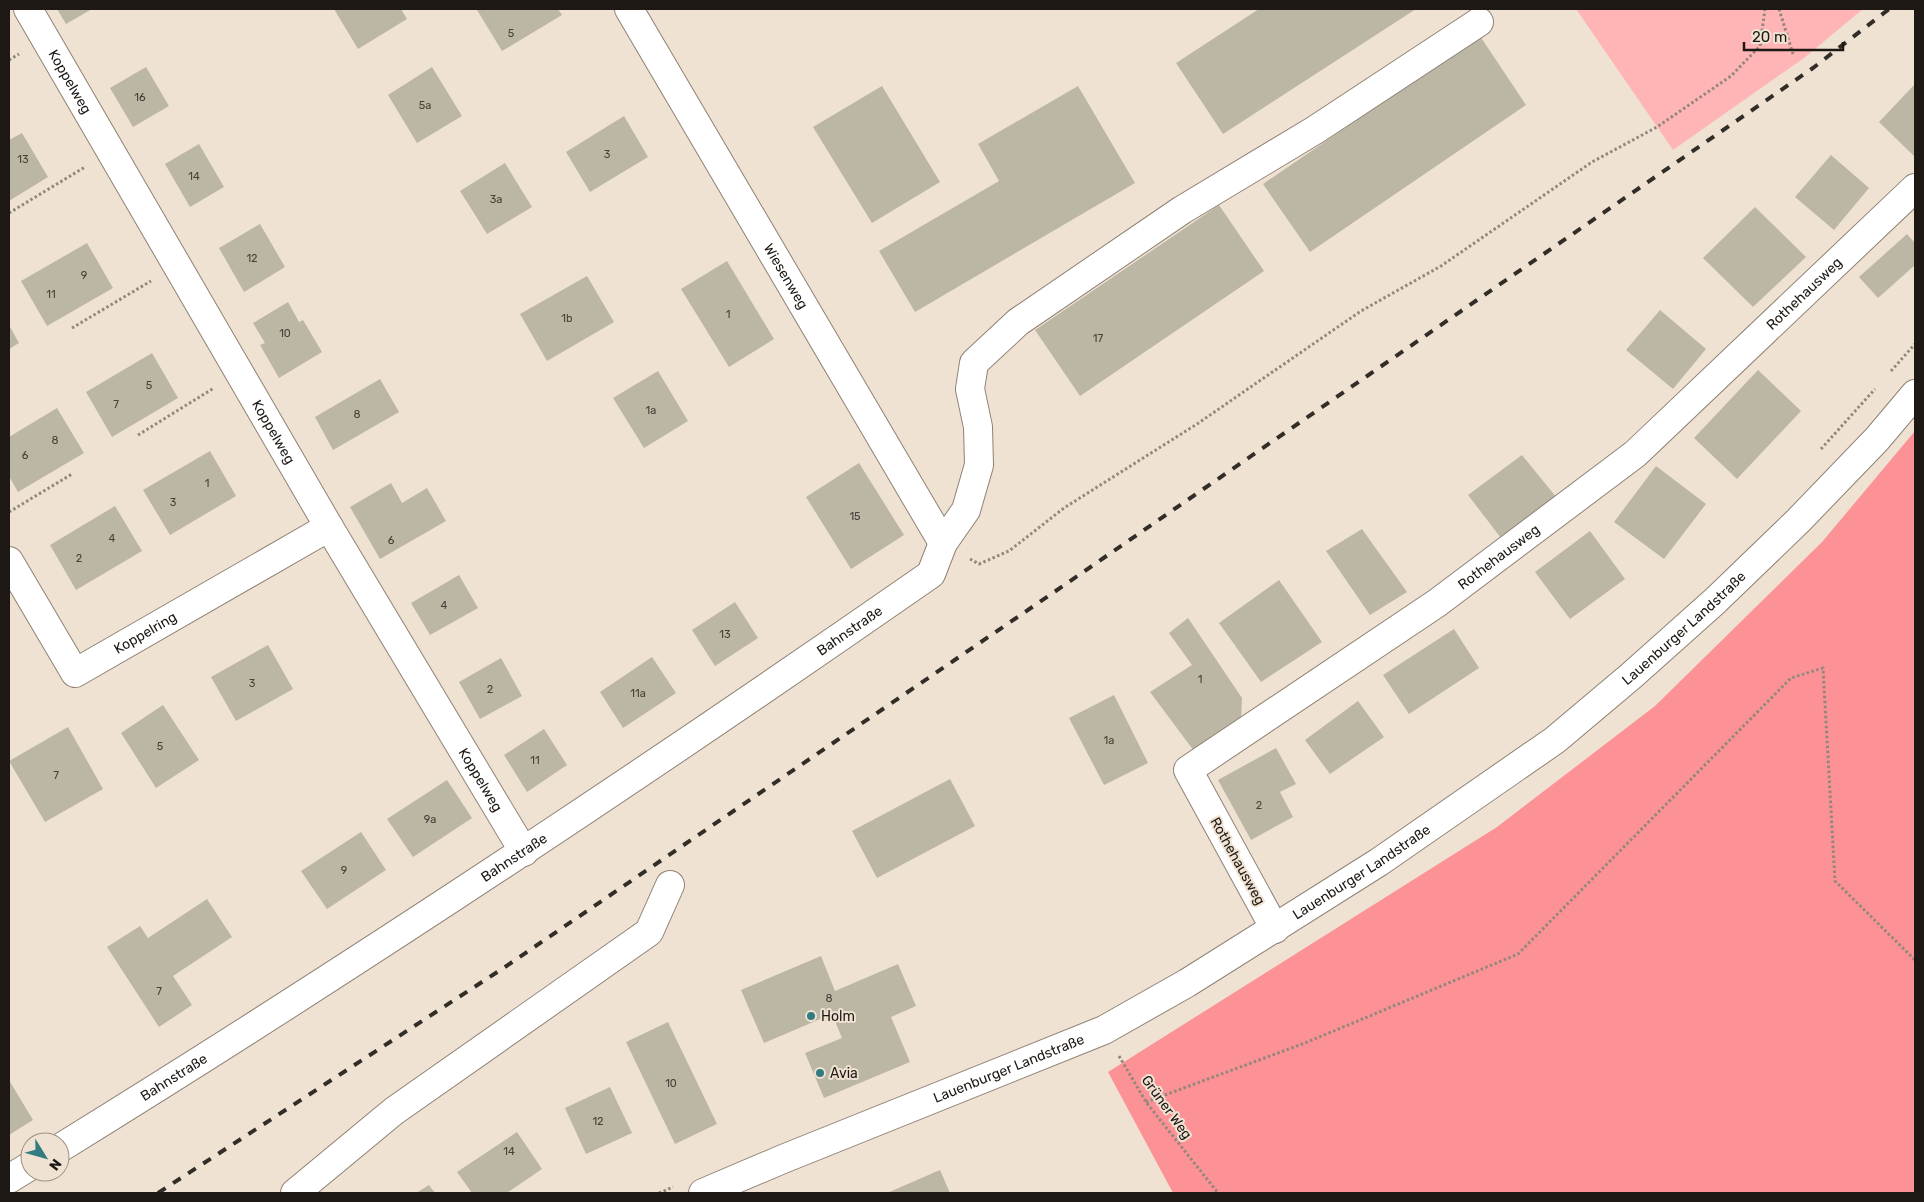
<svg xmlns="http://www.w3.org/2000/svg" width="1924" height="1202" font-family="Rubik,sans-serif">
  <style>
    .green { fill: #ffb5b5 }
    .forest { fill: #fc9295 }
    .building { fill: #bcb7a5 }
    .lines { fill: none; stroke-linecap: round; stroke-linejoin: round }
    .minor-casing { stroke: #8e8274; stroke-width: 30 }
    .major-casing { stroke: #8e8274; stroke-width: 30 }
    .path { stroke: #91877c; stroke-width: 3; stroke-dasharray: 2.5 2.5; stroke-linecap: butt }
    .minor { stroke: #fff; stroke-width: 28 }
    .major { stroke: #fff; stroke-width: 28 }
    .rail { stroke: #332d27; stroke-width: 4; stroke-dasharray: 9 9; stroke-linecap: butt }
    .poi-dot { fill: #327b7e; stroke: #f0e2d3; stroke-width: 2 }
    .labels { text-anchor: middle; stroke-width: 4; stroke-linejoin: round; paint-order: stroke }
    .number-label { font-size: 11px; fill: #454038 }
    .street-label { font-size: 14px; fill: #1d1813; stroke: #f0e2d3 }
    .poi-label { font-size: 14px; fill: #1d1813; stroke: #f0e2d3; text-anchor: start }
  </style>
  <rect width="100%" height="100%" fill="#f0e2d3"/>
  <polygon class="green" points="1576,9 1863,9 1804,58 1673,150"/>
  <polygon class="forest" points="1915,431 1915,1193 1173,1193 1108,1072 1497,827 1655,706 1822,542"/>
  <g class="building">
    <polygon points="57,9 92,9 66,24"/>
    <polygon points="334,9 401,9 407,19 358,49"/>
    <polygon points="480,9 558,9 562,15 502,51 477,10"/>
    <polygon points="1259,9 1416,9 1223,134 1176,63"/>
    <polygon points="1480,36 1526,105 1310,252 1263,184"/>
    <polygon points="146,67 169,106 133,127 110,88"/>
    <polygon points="432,67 462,116 417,143 388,95"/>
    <polygon points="1915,84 1915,157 1879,122"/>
    <polygon points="882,86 940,182 872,223 813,127"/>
    <polygon points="1078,86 1135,183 915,312 879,251 999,181 978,144"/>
    <polygon points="624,116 648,157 590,192 566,152"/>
    <polygon points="22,133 48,177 9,201 9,140"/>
    <polygon points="199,144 224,187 190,207 165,164"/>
    <polygon points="1831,155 1869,188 1834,230 1795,197"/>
    <polygon points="505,163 532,207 487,234 460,191"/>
    <polygon points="1219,205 1264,271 1080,396 1035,330"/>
    <polygon points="1755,207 1806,257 1753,307 1703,258"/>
    <polygon points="260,224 285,267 244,292 219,248"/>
    <polygon points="1907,234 1915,243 1915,265 1878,298 1859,277"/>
    <polygon points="87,243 113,288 47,326 21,281"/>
    <polygon points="727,261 774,339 729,367 681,289"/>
    <polygon points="587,276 614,322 547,361 520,314"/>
    <polygon points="288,302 299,322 303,320 322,352 279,378 260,345 265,343 253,323"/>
    <polygon points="1660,310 1706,349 1673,389 1626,350"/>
    <polygon points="9,325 19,343 9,349"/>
    <polygon points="152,353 178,398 112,437 86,392"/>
    <polygon points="1758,370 1801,411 1737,479 1694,438"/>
    <polygon points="658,371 688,421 644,448 613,398"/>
    <polygon points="380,379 399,412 333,450 315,417"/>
    <polygon points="57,408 84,453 18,492 9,476 9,437"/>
    <polygon points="210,451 236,496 170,535 143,490"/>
    <polygon points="1522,455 1557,498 1501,538 1468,495"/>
    <polygon points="859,463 904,535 851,569 806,497"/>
    <polygon points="1656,466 1706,504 1664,559 1614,522"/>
    <polygon points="391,483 402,503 427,488 446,521 380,559 350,507"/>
    <polygon points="115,506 142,551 76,590 50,545"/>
    <polygon points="1362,529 1407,592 1370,615 1326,551"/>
    <polygon points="1590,531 1625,579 1570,619 1535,572"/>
    <polygon points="459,575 478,608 430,635 411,603"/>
    <polygon points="1279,580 1322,642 1261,682 1219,623"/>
    <polygon points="735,602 758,638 715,666 692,630"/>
    <polygon points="1188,618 1242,698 1241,721 1194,751 1150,692 1192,665 1169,633"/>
    <polygon points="1454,629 1479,668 1409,714 1383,675"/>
    <polygon points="268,645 293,689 236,721 211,677"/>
    <polygon points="652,657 676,693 623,728 600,692"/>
    <polygon points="501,658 522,696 480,719 459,682"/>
    <polygon points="1114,695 1148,763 1104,785 1069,718"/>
    <polygon points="1358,701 1384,737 1330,774 1305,740"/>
    <polygon points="163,705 199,760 156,788 121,733"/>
    <polygon points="68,727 103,789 45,822 9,761"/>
    <polygon points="544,729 567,765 527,792 504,755"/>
    <polygon points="1276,748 1296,784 1280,792 1293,817 1251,840 1218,780"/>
    <polygon points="950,779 975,826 877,878 852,831"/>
    <polygon points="447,780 472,818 413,857 387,819"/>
    <polygon points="361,832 386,870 327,909 301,871"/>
    <polygon points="207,899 232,937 173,976 192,1005 159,1027 107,947 140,926 148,938"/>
    <polygon points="821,956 835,991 898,964 916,1006 891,1017 910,1062 824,1098 805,1053 842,1038 832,1014 764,1043 741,990"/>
    <polygon points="668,1022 717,1124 675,1144 626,1042"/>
    <polygon points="9,1080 33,1120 9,1135"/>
    <polygon points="610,1087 632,1133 586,1154 565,1108"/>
    <polygon points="517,1132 542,1169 507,1193 472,1193 457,1172"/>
    <polygon points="940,1170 950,1193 887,1193"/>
    <polygon points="429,1185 435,1193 416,1193"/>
  </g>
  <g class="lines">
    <g class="minor-casing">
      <g id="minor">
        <path id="s1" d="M28 9 329 527 524 852"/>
        <path id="s2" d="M629 9 943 543"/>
        <path id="s3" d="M9 561 75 673 329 527"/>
        <path id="s4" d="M1275 929 1188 770 1437 603 1635 454 1915 188"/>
        <path id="s5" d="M60 1148C356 965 645 773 931 574L943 543 966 510 979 465 978 427 970 389 974 363 1018 322 1182 210 1315 130 1479 22"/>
        <polyline points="9,1179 30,1166"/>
        <polyline points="295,1193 394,1111 649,932 670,885"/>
      </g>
    </g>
    <g class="major-casing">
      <g id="major">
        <path id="s6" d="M703 1193 783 1159 1104 1030 1187 983 1379 862 1555 740 1631 676 1715 601 1798 521 1877 439 1915 394"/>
      </g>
    </g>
    <g class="path">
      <polyline points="1779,9 1793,54"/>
      <polyline points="9,60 19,54"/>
      <polyline points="9,213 85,167"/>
      <polyline points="72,328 151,281"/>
      <polyline points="1891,371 1915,344"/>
      <polyline points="138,435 214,388"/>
      <polyline points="1821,449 1875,389"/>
      <polyline points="9,512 72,474"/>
      <polyline points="970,559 979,564 1009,551 1064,508 1197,424 1361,311 1441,266 1592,162 1657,127 1731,76 1760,46 1765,9"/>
      <polyline points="1119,1056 1146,1102 1218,1193"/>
      <polyline points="1146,1102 1305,1043 1518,954 1791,678 1823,668 1835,881 1915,960"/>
      <polyline points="659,1193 673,1187"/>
    </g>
    <use href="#minor" class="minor"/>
    <use href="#major" class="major"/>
    <polyline class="rail" points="158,1193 505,967 1063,586 1813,68 1889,9"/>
  </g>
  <g class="poi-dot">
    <circle cx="811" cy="1016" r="5"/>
    <circle cx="820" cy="1073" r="5"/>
  </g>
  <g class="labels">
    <g class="number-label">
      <text x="511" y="37">5</text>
      <text x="140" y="101">16</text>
      <text x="425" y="109">5a</text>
      <text x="607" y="158">3</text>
      <text x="23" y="163">13</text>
      <text x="194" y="180">14</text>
      <text x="496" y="203">3a</text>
      <text x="252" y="262">12</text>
      <text x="84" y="279">9</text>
      <text x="51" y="298">11</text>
      <text x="728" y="318">1</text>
      <text x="567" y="322">1b</text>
      <text x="285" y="337">10</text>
      <text x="1098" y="342">17</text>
      <text x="149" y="389">5</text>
      <text x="116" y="408">7</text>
      <text x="651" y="414">1a</text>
      <text x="357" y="418">8</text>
      <text x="55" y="444">8</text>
      <text x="25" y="459">6</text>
      <text x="207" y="487">1</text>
      <text x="173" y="506">3</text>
      <text x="855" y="520">15</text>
      <text x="112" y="542">4</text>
      <text x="391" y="544">6</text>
      <text x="79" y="562">2</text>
      <text x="444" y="609">4</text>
      <text x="725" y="638">13</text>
      <text x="1200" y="683">1</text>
      <text x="252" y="687">3</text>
      <text x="490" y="693">2</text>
      <text x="638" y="697">11a</text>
      <text x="1109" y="744">1a</text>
      <text x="160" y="750">5</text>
      <text x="535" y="764">11</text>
      <text x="56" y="779">7</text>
      <text x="1259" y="809">2</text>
      <text x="430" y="823">9a</text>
      <text x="344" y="874">9</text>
      <text x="159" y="995">7</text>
      <text x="829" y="1002">8</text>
      <text x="671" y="1087">10</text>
      <text x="598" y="1125">12</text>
      <text x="509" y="1155">14</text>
    </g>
    <g class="street-label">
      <text dy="5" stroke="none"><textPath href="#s1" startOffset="84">Koppelweg</textPath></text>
      <text dy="5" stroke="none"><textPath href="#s2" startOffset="310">Wiesenweg</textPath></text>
      <text dy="5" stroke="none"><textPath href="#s4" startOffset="962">Rothehausweg</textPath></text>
      <text dy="5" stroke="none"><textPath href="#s1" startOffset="489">Koppelweg</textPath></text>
      <text dy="5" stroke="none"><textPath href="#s4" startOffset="558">Rothehausweg</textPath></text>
      <text dy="5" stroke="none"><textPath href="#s6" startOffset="1140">Lauenburger Landstraße</textPath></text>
      <text dy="5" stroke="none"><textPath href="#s5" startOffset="944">Bahnstraße</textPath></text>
      <text dy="5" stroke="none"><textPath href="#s3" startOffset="211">Koppelring</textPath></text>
      <text dy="5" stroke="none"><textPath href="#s1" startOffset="894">Koppelweg</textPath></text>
      <text dy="5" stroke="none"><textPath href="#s5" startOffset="539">Bahnstraße</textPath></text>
      <text transform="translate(1238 861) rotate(61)" y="5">Rothehausweg</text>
      <text dy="5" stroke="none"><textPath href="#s6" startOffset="735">Lauenburger Landstraße</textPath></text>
      <text dy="5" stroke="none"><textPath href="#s6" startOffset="330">Lauenburger Landstraße</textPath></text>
      <text dy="5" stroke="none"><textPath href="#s5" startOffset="134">Bahnstraße</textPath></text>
      <text transform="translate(1167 1107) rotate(54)" y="5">Grüner Weg</text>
    </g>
    <g class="poi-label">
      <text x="821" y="1021">Holm</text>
      <text x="830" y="1078">Avia</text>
    </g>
  </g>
  <rect width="1924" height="1202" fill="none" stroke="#1d1813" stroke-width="20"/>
  <g transform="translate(45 1157) rotate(127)"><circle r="24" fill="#f0e2d3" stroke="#9c9186"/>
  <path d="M0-4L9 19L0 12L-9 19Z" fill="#327b7e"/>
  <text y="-8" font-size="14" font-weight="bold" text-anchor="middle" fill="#1d1813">N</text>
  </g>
  <path d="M1744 42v8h99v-8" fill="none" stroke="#1d1813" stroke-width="2.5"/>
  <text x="1752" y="42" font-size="15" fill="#1d1813" stroke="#f0e2d3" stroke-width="4" paint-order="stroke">20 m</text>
</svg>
